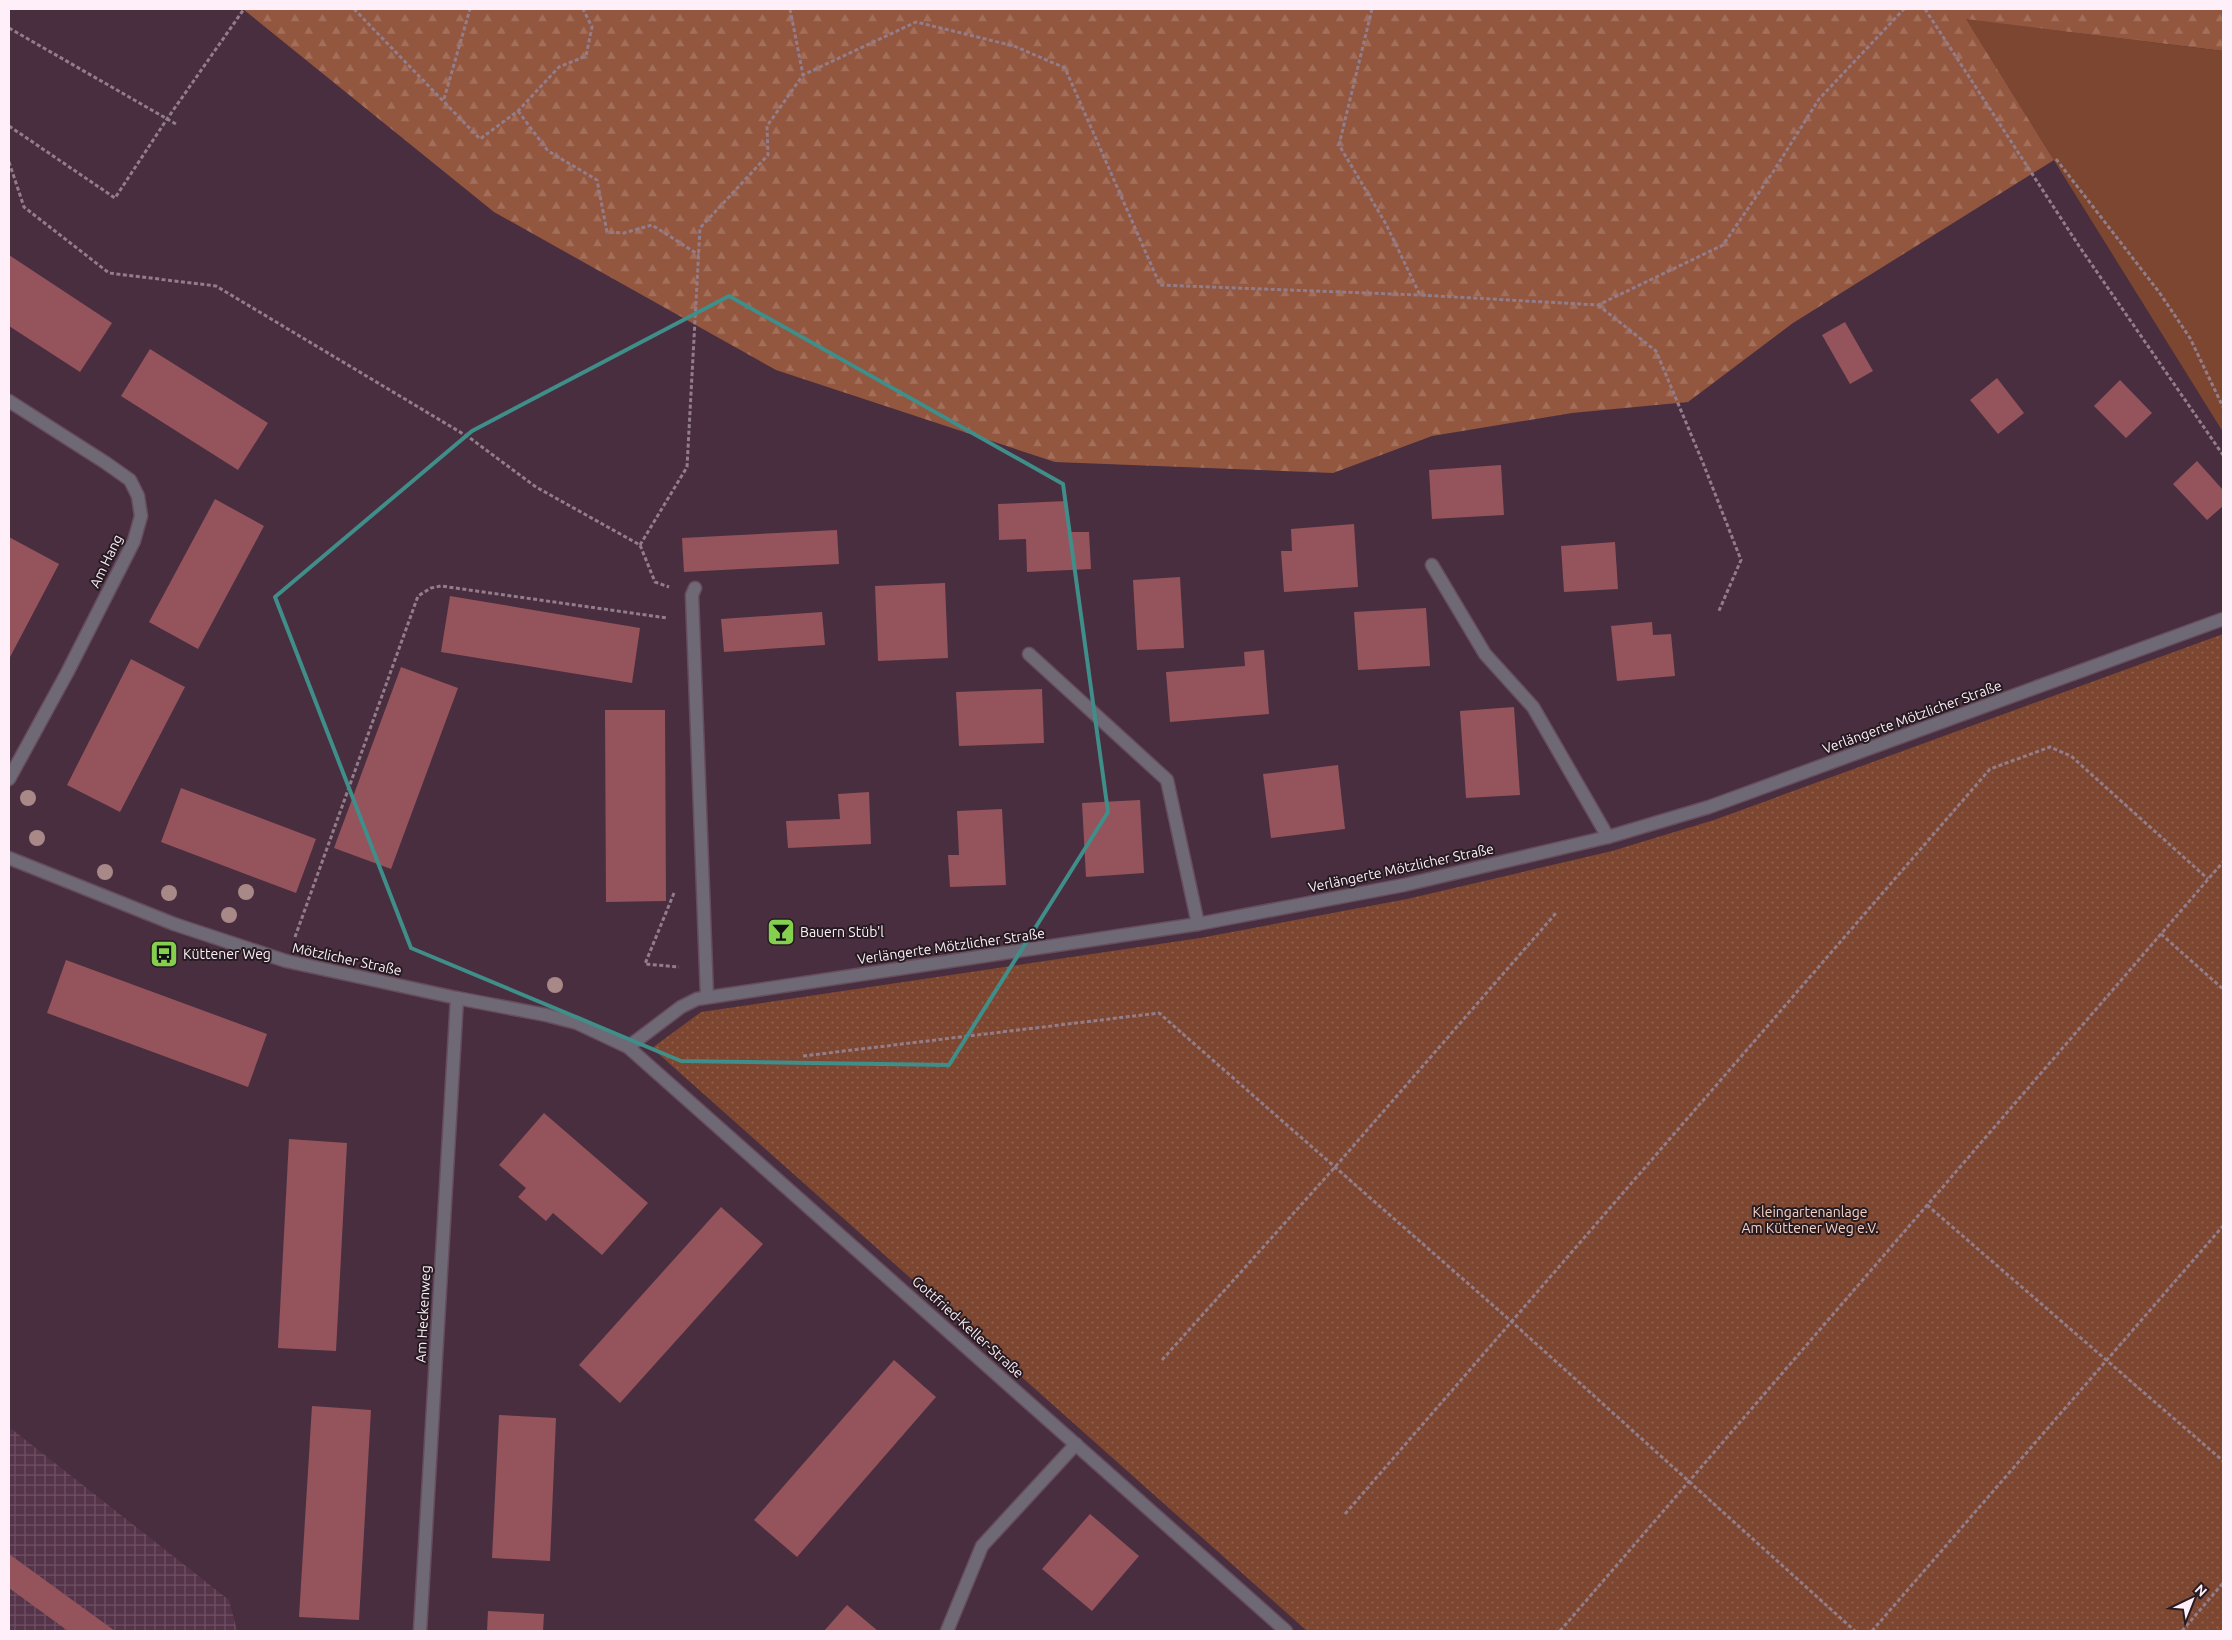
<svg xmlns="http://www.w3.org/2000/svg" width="2232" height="1640" font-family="Ubuntu,sans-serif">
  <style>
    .industrial { fill: url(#industrial-grid) }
    .grass { fill: url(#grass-dots) }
    .forest { fill: url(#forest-firs) }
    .park { fill: #7c4630 }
    .building { fill: #95535c }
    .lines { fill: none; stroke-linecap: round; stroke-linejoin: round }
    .minor-casing { stroke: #664d5d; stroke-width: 15 }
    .path { stroke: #937d8a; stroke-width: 3; stroke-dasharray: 4 2.5; stroke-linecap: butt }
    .minor { stroke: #6f6875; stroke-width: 12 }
    .tree { fill: #a98888 }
    .marked { fill: none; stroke: #3f8e8a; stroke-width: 4; stroke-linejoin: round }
    .labels { text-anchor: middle; stroke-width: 4; stroke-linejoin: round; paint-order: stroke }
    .street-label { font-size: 14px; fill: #feeff8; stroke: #271b22 }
    .poi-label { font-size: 14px; fill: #feeff8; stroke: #271b22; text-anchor: start }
    .park-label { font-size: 14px; fill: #f7d2c3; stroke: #271b22 }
  </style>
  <defs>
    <pattern id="industrial-grid" width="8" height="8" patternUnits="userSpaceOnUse" patternTransform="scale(1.25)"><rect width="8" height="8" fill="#553349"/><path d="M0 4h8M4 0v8" fill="none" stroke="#6e5164"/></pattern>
    <pattern id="grass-dots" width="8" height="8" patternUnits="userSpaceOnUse" patternTransform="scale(1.25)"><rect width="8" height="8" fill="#7c4630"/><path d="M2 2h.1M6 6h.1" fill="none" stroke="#90614f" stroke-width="1.8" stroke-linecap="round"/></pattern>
    <pattern id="forest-firs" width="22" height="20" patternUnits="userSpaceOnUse" patternTransform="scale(1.25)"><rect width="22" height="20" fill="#93563e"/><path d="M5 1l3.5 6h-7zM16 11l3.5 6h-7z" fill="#a36f5b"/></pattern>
  </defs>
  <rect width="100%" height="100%" fill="#492e3f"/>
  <polygon class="industrial" points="9,1427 229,1600 237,1631 9,1631"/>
  <polygon class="grass" points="2223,634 2223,1631 1307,1631 652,1048 701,1012 1200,938 1407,899 1612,851 1714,820"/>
  <polygon class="forest" points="243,9 2223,9 2223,51 1967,20 2054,160 1793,323 1688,402 1572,413 1432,436 1333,473 1055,462 776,370 494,212"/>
  <polygon class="park" points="1966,19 2223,51 2223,432"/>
  <g class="building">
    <polygon points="9,255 112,323 80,372 9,326"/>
    <polygon points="1845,322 1873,371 1850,384 1822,335"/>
    <polygon points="150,349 268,423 238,470 121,396"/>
    <polygon points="1997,378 2024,413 1998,434 1970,400"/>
    <polygon points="2120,380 2152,413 2126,438 2094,406"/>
    <polygon points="2197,461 2223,490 2223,506 2207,520 2173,484"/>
    <polygon points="1501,465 1504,515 1432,519 1429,470"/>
    <polygon points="215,499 264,526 198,649 149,622"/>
    <polygon points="1067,501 1068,532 1089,532 1091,569 1027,572 1026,539 999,540 998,504"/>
    <polygon points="1354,524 1358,587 1284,592 1281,551 1292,551 1291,529"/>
    <polygon points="837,530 839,564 684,572 682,538"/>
    <polygon points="9,537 59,564 9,659"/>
    <polygon points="1615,542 1618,589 1564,592 1561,546"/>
    <polygon points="1180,577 1184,648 1137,650 1133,580"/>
    <polygon points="945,583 948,658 878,661 875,586"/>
    <polygon points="450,596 640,628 632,683 441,652"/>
    <polygon points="1426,608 1430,666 1358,670 1354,612"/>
    <polygon points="822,612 825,645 724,652 721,619"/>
    <polygon points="1652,622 1653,635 1671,634 1675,676 1617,681 1611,626"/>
    <polygon points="1264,650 1269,714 1170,722 1166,672 1245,666 1244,652"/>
    <polygon points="131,659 185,687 120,812 67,785"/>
    <polygon points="401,667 458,688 391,869 334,848"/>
    <polygon points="1042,689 1044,743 959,746 956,692"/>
    <polygon points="1514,707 1520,795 1466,798 1460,711"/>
    <polygon points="605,710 665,710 666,901 606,902"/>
    <polygon points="1338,765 1345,829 1271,838 1263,774"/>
    <polygon points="181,788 316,839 296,893 161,842"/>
    <polygon points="869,792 871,844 788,848 786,821 840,819 838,794"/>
    <polygon points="1140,800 1144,873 1086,877 1082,803"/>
    <polygon points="1002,809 1006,885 950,887 948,855 959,855 957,811"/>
    <polygon points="66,960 267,1034 248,1087 47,1013"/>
    <polygon points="544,1113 648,1203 602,1255 553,1213 546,1221 518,1197 526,1188 499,1165"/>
    <polygon points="289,1139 347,1143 336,1351 278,1348"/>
    <polygon points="721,1207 763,1244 620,1403 579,1365"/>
    <polygon points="894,1360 936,1397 797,1557 754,1520"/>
    <polygon points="312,1406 371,1410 359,1620 299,1617"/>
    <polygon points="499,1415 556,1418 550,1561 492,1558"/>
    <polygon points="1090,1514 1139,1556 1092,1611 1042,1569"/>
    <polygon points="9,1554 115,1631 68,1631 9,1588"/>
    <polygon points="847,1605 878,1631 824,1631"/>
    <polygon points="488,1611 544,1614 543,1631 487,1631"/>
  </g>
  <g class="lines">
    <g class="minor-casing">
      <g id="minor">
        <polyline points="9,401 106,463 130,480 138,496 141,516 134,541 67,673 9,779"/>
        <polyline points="1432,565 1485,654 1533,707 1608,837"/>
        <polyline points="695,588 692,595 707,997"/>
        <polyline points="1029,654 1167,780 1198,924"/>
        <polyline points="9,858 174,924 286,961 457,998 546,1015 577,1023 628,1047 1286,1631"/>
        <polyline points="628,1047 681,1007 697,999 1198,924 1404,885 1608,837 1709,807 2223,619"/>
        <polyline points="420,1631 457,998"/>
        <polyline points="947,1631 982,1546 1076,1444"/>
      </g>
    </g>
    <g class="path">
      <polyline points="354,9 480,139 518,111 559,67 586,56 592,27 583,9"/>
      <polyline points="790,9 803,75"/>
      <polyline points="1372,9 1339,145 1386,224 1420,295 1598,305 1723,245 1773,172 1819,99 1904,9"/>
      <polyline points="1925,9 2079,246 2223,455"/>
      <polyline points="9,28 176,124"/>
      <polyline points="444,99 470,9"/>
      <polyline points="518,111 548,151 597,180 607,232 624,233 652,225 699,255"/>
      <polyline points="9,126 115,198 167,119 244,9"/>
      <polyline points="2056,159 2159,292 2190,338 2223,407"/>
      <polyline points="9,162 24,207 109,273 216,286 470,438 536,487 640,545 655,582 669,587"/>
      <polyline points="1598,305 1656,351 1703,463 1741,560 1718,613"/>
      <polyline points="640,545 687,467 700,228 768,155 767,126 803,75 916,22 1014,46 1065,68 1160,285 1420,295"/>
      <polyline points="674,893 645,964 679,967"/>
      <polyline points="2161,934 2223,989"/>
      <polyline points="295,937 418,596 431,588 441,586 667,618"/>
      <polyline points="803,1056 1159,1013 1512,1322 1855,1631"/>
      <polyline points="1927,1205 2223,1461"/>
      <polyline points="1162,1360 1335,1167 1556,913"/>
      <polyline points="1345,1514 1990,769 2050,747 2071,756 2208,879"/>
      <polyline points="1560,1631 2223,862"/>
      <polyline points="1872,1631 2223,1226"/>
      <polyline points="2182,1631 2223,1583"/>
    </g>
    <use href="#minor" class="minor"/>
  </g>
  <g class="tree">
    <circle cx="28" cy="798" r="8"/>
    <circle cx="37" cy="838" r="8"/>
    <circle cx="105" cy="872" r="8"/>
    <circle cx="246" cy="892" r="8"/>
    <circle cx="169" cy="893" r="8"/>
    <circle cx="229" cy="915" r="8"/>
    <circle cx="555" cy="985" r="8"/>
  </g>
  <path class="marked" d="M729 296 1063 484 1108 812 949 1065 681 1061 411 948 275 597 472 431Z"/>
  <defs>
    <g id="bar-square" transform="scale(1.4375)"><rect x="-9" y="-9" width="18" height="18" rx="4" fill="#84cf4d" stroke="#271b22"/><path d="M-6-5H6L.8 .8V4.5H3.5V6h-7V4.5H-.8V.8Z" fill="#111"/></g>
    <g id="bus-square" transform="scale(1.4375)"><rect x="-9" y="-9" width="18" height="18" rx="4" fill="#84cf4d" stroke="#271b22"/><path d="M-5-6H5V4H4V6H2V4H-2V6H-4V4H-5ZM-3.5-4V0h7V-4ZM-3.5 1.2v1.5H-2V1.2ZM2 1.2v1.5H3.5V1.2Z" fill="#111"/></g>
  </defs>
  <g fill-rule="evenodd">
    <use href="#bar-square" x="781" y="932"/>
    <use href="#bus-square" x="164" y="954"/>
  </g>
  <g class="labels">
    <g class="street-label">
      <text transform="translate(106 561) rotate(-64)" y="5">Am Hang</text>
      <text transform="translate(1912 717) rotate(-20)" y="5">Verlängerte Mötzlicher Straße</text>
      <text transform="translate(1401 868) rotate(-12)" y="5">Verlängerte Mötzlicher Straße</text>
      <text transform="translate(951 946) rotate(-8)" y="5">Verlängerte Mötzlicher Straße</text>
      <text transform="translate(347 959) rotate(12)" y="5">Mötzlicher Straße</text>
      <text transform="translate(423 1314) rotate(-87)" y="5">Am Heckenweg</text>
      <text transform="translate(968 1327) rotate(42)" y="5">Gottfried-Keller-Straße</text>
    </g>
    <g class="poi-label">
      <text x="800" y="937">Bauern Stüb'l</text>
      <text x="183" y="959">Küttener Weg</text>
    </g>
    <g class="park-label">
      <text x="1810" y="1217">Kleingartenanlage<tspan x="1810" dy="16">Am Küttener Weg e.V.</tspan></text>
    </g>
  </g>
  <rect width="2232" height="1640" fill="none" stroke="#feeff8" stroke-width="20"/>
  <g transform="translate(2192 1600) rotate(43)" stroke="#271b22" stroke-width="4" paint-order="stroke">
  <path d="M0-4L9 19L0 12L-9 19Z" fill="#feeff8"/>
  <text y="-8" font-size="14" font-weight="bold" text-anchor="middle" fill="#feeff8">N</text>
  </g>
</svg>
